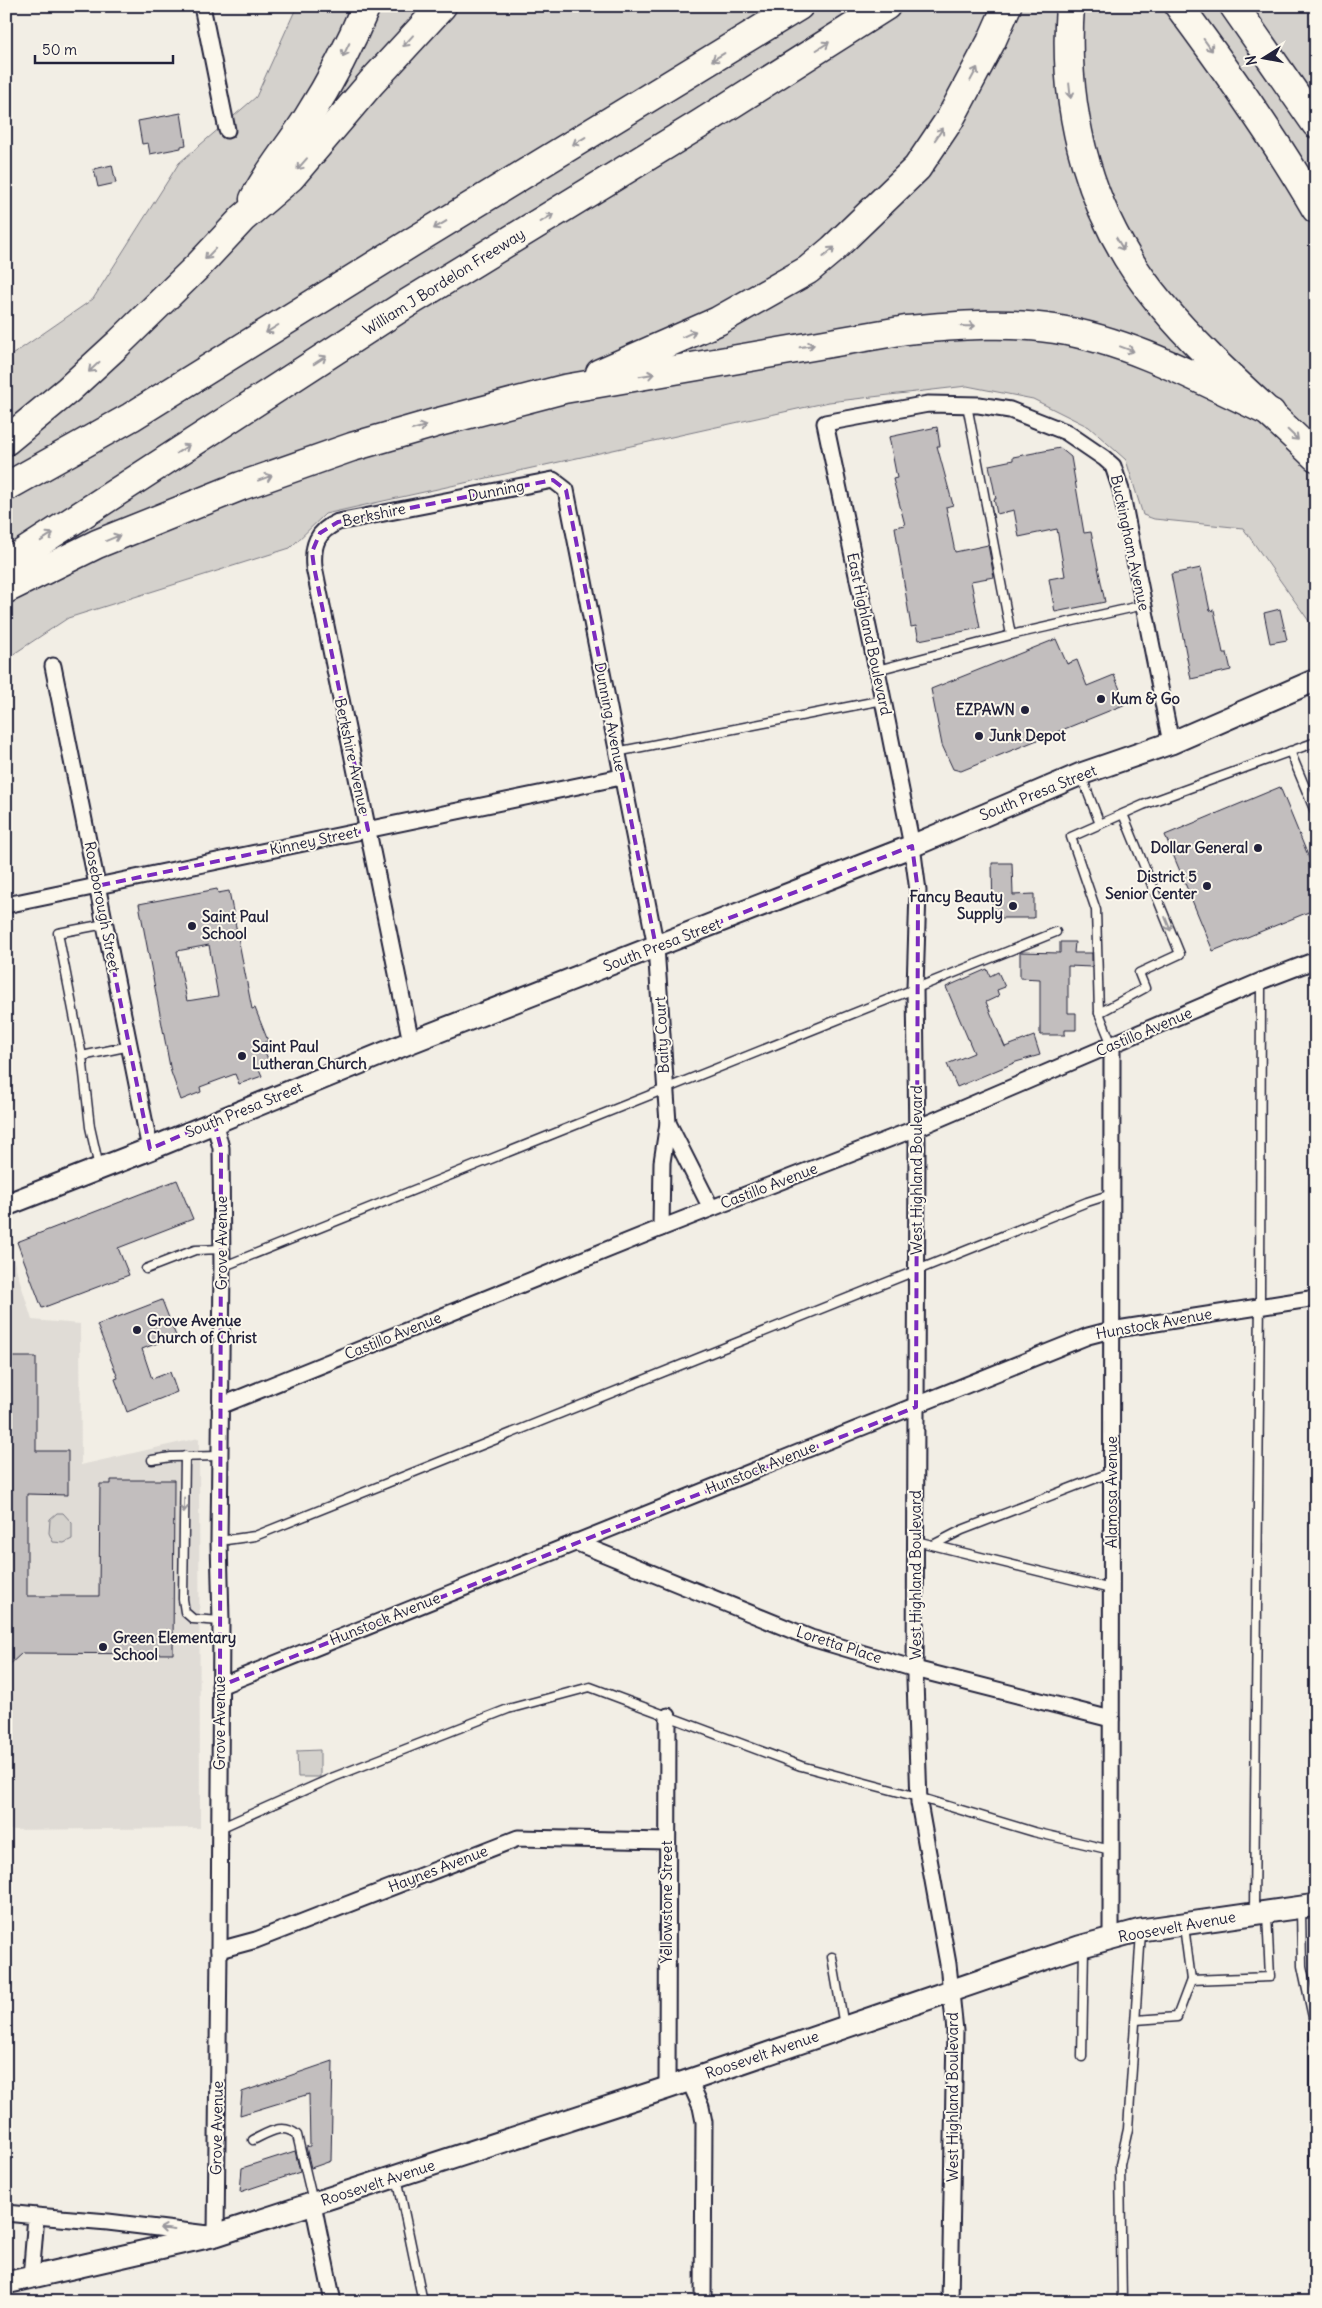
<svg xmlns="http://www.w3.org/2000/svg" width="1322" height="2308" font-family="Delius,sans-serif">
  <style>
    .built { fill: #e0dcd6 }
    .green { fill: #d4d1cc; stroke: #7b7a84 }
    .building { fill: #c2bebe; stroke: #22223b; fill-rule: evenodd }
    .lines { fill: none; stroke-linecap: round; stroke-linejoin: round }
    .service-casing { stroke: #22223b; stroke-width: 11 }
    .minor-casing { stroke: #22223b; stroke-width: 19 }
    .secondary-casing { stroke: #22223b; stroke-width: 25 }
    .motorway-casing { stroke: #22223b; stroke-width: 31 }
    .path { stroke: #22223b; stroke-width: 3; stroke-dasharray: 1 4; stroke-linecap: butt }
    .service { stroke: #fbf7ec; stroke-width: 8 }
    .minor { stroke: #fbf7ec; stroke-width: 15 }
    .secondary { stroke: #fbf7ec; stroke-width: 21 }
    .motorway { stroke: #fbf7ec; stroke-width: 28 }
    .oneway { stroke: #99979c }
    .marked { fill: none; stroke: #7b2cbf; stroke-width: 4; stroke-dasharray: 10 6; stroke-linejoin: round }
    .poi-dot { fill: #22223b; stroke: #fbf7ec; stroke-width: 2 }
    .labels { text-anchor: middle; stroke-width: 4; stroke-linejoin: round; paint-order: stroke }
    .street-label { font-size: 15px; fill: #22223b; stroke: #fbf7ec }
    .poi-label { font-size: 15px; font-weight: bold; fill: #22223b; stroke: #fbf7ec; text-anchor: start }
  </style>
  <rect width="100%" height="100%" fill="#f2eee5"/>
  <filter id="ink" filterUnits="userSpaceOnUse"><feTurbulence type="fractalNoise" baseFrequency=".02" numOctaves="2"/><feDisplacementMap in="SourceGraphic" scale="10" xChannelSelector="R" yChannelSelector="G"/><feConvolveMatrix kernelMatrix="1 2 1 2 8 2 1 2 1" color-interpolation-filters="sRGB"/></filter>
  <g filter="url(#ink)">
    <polygon class="built" points="6,1236 32,1320 80,1324 81,1465 199,1438 200,1828 6,1830"/>
    <g class="green">
      <polygon points="297,6 1316,6 1316,631 1243,528 1154,519 1143,515 1126,460 1089,427 1033,399 967,386 829,402 325,514 290,548 68,618 6,659 6,359 93,299 179,163 256,97"/>
      <polygon points="57,1513 63,1513 72,1523 72,1539 64,1543 53,1542 49,1533 50,1519"/>
      <polygon points="320,1750 320,1777 298,1777 297,1751"/>
    </g>
    <g class="building">
      <polygon points="181,113 186,145 181,146 181,148 150,154 148,143 142,144 138,121"/>
      <polygon points="112,165 116,183 98,187 94,169"/>
      <polygon points="937,427 940,446 937,446 953,505 946,507 955,552 988,545 994,577 971,581 980,628 919,640 916,626 911,627 895,527 905,525 893,479 897,478 889,437"/>
      <polygon points="1060,448 1071,457 1084,533 1091,532 1105,602 1055,612 1049,579 1065,576 1057,529 1019,537 1014,510 997,514 994,499 996,499 989,465 1013,460 1013,457"/>
      <polygon points="1201,568 1210,611 1214,610 1223,653 1227,653 1231,670 1191,679 1171,574"/>
      <polygon points="1280,609 1287,640 1270,643 1264,613"/>
      <polygon points="1056,639 1067,664 1077,660 1087,686 1114,675 1126,704 961,771 953,769 942,745 931,689"/>
      <polygon points="1280,787 1316,875 1316,909 1213,951 1165,835"/>
      <polygon points="992,863 1012,863 1013,895 1034,894 1034,918 993,918"/>
      <path d="M217 889 218 893 229 891 252 1009 255 1008 268 1041 262 1043 270 1065 259 1069 262 1076 239 1084 235 1074 200 1087 201 1092 181 1100 171 1072 139 904ZM209 945 218 996 187 1001 177 951Z"/>
      <polygon points="1060,942 1075,942 1074,953 1092,953 1092,967 1068,966 1068,1013 1076,1013 1076,1030 1065,1030 1065,1035 1040,1035 1040,979 1020,978 1020,952 1060,953"/>
      <polygon points="987,969 990,976 998,972 1005,987 997,990 999,996 986,1002 1005,1047 1034,1036 1040,1055 1016,1062 957,1087 947,1064 974,1053 946,987"/>
      <polygon points="177,1180 193,1219 118,1248 129,1275 42,1308 17,1242"/>
      <polygon points="162,1300 176,1336 142,1349 152,1379 170,1372 177,1392 127,1412 115,1379 118,1378 97,1325"/>
      <polygon points="6,1357 36,1357 36,1451 68,1451 68,1495 27,1494 27,1596 99,1596 100,1484 111,1484 111,1480 174,1480 173,1654 22,1653 6,1668"/>
      <polygon points="333,2061 331,2161 311,2168 306,2147 310,2146 309,2094 240,2115 242,2092"/>
      <polygon points="295,2151 300,2172 240,2192 242,2168"/>
    </g>
    <g class="lines">
      <g class="service-casing">
        <g id="service">
          <polyline points="967,405 1011,635"/>
          <polyline points="877,670 1011,635 1144,605"/>
          <polyline points="1290,751 1316,814"/>
          <polyline points="616,752 883,700"/>
          <polyline points="1081,775 1100,824"/>
          <polyline points="1099,1013 1145,988 1139,973 1180,954 1123,814"/>
          <polyline points="1112,1045 1099,1013 1096,910 1071,837 1143,805 1316,742"/>
          <polyline points="82,1056 58,933 105,924"/>
          <polyline points="99,1167 90,1127 82,1056 130,1046"/>
          <polyline points="222,1267 1056,932"/>
          <polyline points="146,1269 195,1250 222,1249"/>
          <polyline points="185,1456 183,1599 185,1612 193,1619 221,1621"/>
          <polyline points="152,1460 171,1457 220,1456"/>
          <polyline points="219,1541 255,1536 1087,1202 1112,1194"/>
          <polyline points="916,1541 1111,1589"/>
          <polyline points="933,1545 962,1530 1112,1472"/>
          <polyline points="220,1828 334,1777 508,1709 590,1687 801,1766 918,1797 1034,1832 1111,1850"/>
          <polyline points="1301,1909 1302,1966 1314,2022 1314,2166"/>
          <polyline points="1254,1911 1260,1294 1261,981"/>
          <polyline points="1184,1926 1191,1980 1270,1977 1267,1914"/>
          <polyline points="832,1957 844,2026"/>
          <polyline points="1136,2020 1177,2017 1191,1980"/>
          <polyline points="1082,2057 1084,1948"/>
          <path d="M253 2140C268 2133 283 2122 297 2135L313 2202"/>
          <polyline points="397,2177 423,2302"/>
          <polyline points="1122,2302 1120,2165 1128,2129 1141,1932"/>
        </g>
      </g>
      <g class="minor-casing">
        <g id="minor">
          <polyline points="202,6 227,130"/>
          <polyline points="53,666 150,1149"/>
          <polyline points="6,905 621,777"/>
          <path d="M411 1042 314 567C312 545 317 531 338 522L553 480 566 490 656 947 668 1123 711 1208"/>
          <polyline points="661,1228 662,1162 668,1123"/>
          <polyline points="220,1406 661,1228 917,1128 1261,981 1316,960"/>
          <polyline points="575,1542 811,1638 915,1669 1111,1719"/>
          <polyline points="220,1686 1088,1336 1111,1330 1316,1298"/>
          <polyline points="1111,1938 1112,1045"/>
          <polyline points="219,1950 256,1940 518,1838 667,1841"/>
          <polyline points="689,2080 701,2107 704,2122 703,2302"/>
          <polyline points="667,2088 668,1716"/>
          <polyline points="313,2204 333,2302"/>
          <polyline points="6,2213 36,2216 31,2278"/>
          <polyline points="36,2216 108,2222 216,2235 219,1950 221,1621 219,1541 222,1267 221,1148 214,1121"/>
          <polyline points="950,2302 955,2031 948,1964 919,1803 915,1680 917,1143 915,988 918,891 912,846 877,670 825,423 928,404 979,405 1010,410 1066,432 1104,458 1113,466 1121,490 1171,743"/>
        </g>
      </g>
      <g class="secondary-casing">
        <g id="secondary">
          <polyline points="6,1205 150,1149 411,1042 912,846 1081,774 1171,743 1316,680"/>
          <polyline points="6,2283 216,2235 667,2088 1079,1947 1141,1930 1316,1905"/>
        </g>
      </g>
      <g class="motorway-casing">
        <g id="motorway">
          <path d="M1070 6C1062 113 1090 219 1160 303 1206 359 1264 406 1316 457"/>
          <path d="M1179 6C1228 72 1275 138 1316 209"/>
          <polyline points="1234,6 1316,124"/>
          <path d="M254 199C269 170 290 146 307 119 330 83 350 45 366 6"/>
          <polyline points="600,373 718,321 808,270 833,249 917,168 950,119 991,42 1007,6"/>
          <polyline points="6,441 68,390 118,344 199,265 243,218 291,177 371,83 442,6"/>
          <polyline points="6,487 131,417 414,241 799,6"/>
          <polyline points="6,564 403,306 700,124 886,6"/>
          <path d="M6 589 97 544 241 486 352 447 435 423 564 389 906 330C956 326 1006 321 1055 329 1131 341 1201 380 1271 413"/>
        </g>
      </g>
      <polyline class="path" points="47,2302 48,2300"/>
      <use href="#service" class="service"/>
      <use href="#minor" class="minor"/>
      <use href="#secondary" class="secondary"/>
      <use href="#motorway" class="motorway"/>
    </g>
    <defs><path id="oneway-shaft" d="M-6 0H5M1.5-3L5.5 0L1.5 3" fill="none" stroke-width="1.6" stroke-linecap="round" stroke-linejoin="round" transform="scale(1.25)"/></defs>
    <g class="oneway">
      <use href="#oneway-shaft" transform="translate(408 41) rotate(132)"/>
      <use href="#oneway-shaft" transform="translate(1208 45) rotate(54)"/>
      <use href="#oneway-shaft" transform="translate(823 46) rotate(-32)"/>
      <use href="#oneway-shaft" transform="translate(346 50) rotate(116)"/>
      <use href="#oneway-shaft" transform="translate(718 57) rotate(149)"/>
      <use href="#oneway-shaft" transform="translate(974 74) rotate(-62)"/>
      <use href="#oneway-shaft" transform="translate(1070 91) rotate(84)"/>
      <use href="#oneway-shaft" transform="translate(939 134) rotate(-56)"/>
      <use href="#oneway-shaft" transform="translate(579 141) rotate(149)"/>
      <use href="#oneway-shaft" transform="translate(302 164) rotate(131)"/>
      <use href="#oneway-shaft" transform="translate(547 218) rotate(-32)"/>
      <use href="#oneway-shaft" transform="translate(440 225) rotate(149)"/>
      <use href="#oneway-shaft" transform="translate(1120 244) rotate(59)"/>
      <use href="#oneway-shaft" transform="translate(829 252) rotate(-41)"/>
      <use href="#oneway-shaft" transform="translate(210 254) rotate(134)"/>
      <use href="#oneway-shaft" transform="translate(968 326) rotate(-1)"/>
      <use href="#oneway-shaft" transform="translate(272 329) rotate(148)"/>
      <use href="#oneway-shaft" transform="translate(689 334) rotate(-24)"/>
      <use href="#oneway-shaft" transform="translate(807 346) rotate(-10)"/>
      <use href="#oneway-shaft" transform="translate(1127 349) rotate(20)"/>
      <use href="#oneway-shaft" transform="translate(320 360) rotate(-33)"/>
      <use href="#oneway-shaft" transform="translate(94 367) rotate(137)"/>
      <use href="#oneway-shaft" transform="translate(647 375) rotate(-9)"/>
      <use href="#oneway-shaft" transform="translate(419 428) rotate(-16)"/>
      <use href="#oneway-shaft" transform="translate(1293 435) rotate(44)"/>
      <use href="#oneway-shaft" transform="translate(183 449) rotate(-33)"/>
      <use href="#oneway-shaft" transform="translate(265 478) rotate(-20)"/>
      <use href="#oneway-shaft" transform="translate(47 537) rotate(-33)"/>
      <use href="#oneway-shaft" transform="translate(113 538) rotate(-22)"/>
      <use href="#oneway-shaft" transform="translate(1168 924) rotate(68)"/>
      <use href="#oneway-shaft" transform="translate(184 1505) rotate(91)"/>
      <use href="#oneway-shaft" transform="translate(167 2229) rotate(-173)"/>
    </g>
  </g>
  <path class="marked" d="M553 480 566 490 656 947 912 846 918 891 916 1407 220 1686 221 1148 214 1121 150 1149 97 886 368 830 314 567 312 552 320 533 338 522Z"/>
  <g class="poi-dot">
    <circle cx="1101" cy="699" r="5"/>
    <circle cx="1025" cy="710" r="5"/>
    <circle cx="979" cy="736" r="5"/>
    <circle cx="1258" cy="848" r="5"/>
    <circle cx="1207" cy="886" r="5"/>
    <circle cx="1013" cy="906" r="5"/>
    <circle cx="192" cy="926" r="5"/>
    <circle cx="242" cy="1056" r="5"/>
    <circle cx="137" cy="1330" r="5"/>
    <circle cx="103" cy="1647" r="5"/>
  </g>
  <g class="labels">
    <g class="street-label">
      <text transform="translate(444 282) rotate(-32)" y="5">William J Bordelon Freeway</text>
      <text transform="translate(496 491) rotate(-11)" y="5">Dunning</text>
      <text transform="translate(374 515) rotate(-12)" y="5">Berkshire</text>
      <text transform="translate(1130 543) rotate(78)" y="5">Buckingham Avenue</text>
      <text transform="translate(869 634) rotate(78)" y="5">East Highland Boulevard</text>
      <text transform="translate(610 717) rotate(79)" y="5">Dunning Avenue</text>
      <text transform="translate(352 756) rotate(78)" y="5">Berkshire Avenue</text>
      <text transform="translate(1038 793) rotate(-22)" y="5">South Presa Street</text>
      <text transform="translate(314 841) rotate(-12)" y="5">Kinney Street</text>
      <text transform="translate(102 907) rotate(79)" y="5">Roseborough Street</text>
      <text transform="translate(662 945) rotate(-21)" y="5">South Presa Street</text>
      <text transform="translate(1144 1032) rotate(-23)" y="5">Castillo Avenue</text>
      <text transform="translate(662 1035) rotate(-93)" y="5">Baity Court</text>
      <text transform="translate(244 1110) rotate(-22)" y="5">South Presa Street</text>
      <text transform="translate(917 1170) rotate(-90)" y="5">West Highland Boulevard</text>
      <text transform="translate(769 1186) rotate(-21)" y="5">Castillo Avenue</text>
      <text transform="translate(222 1243) rotate(-90)" y="5">Grove Avenue</text>
      <text transform="translate(1154 1324) rotate(-10)" y="5">Hunstock Avenue</text>
      <text transform="translate(393 1336) rotate(-22)" y="5">Castillo Avenue</text>
      <text transform="translate(761 1468) rotate(-22)" y="5">Hunstock Avenue</text>
      <text transform="translate(1112 1492) rotate(-90)" y="5">Alamosa Avenue</text>
      <text transform="translate(916 1575) rotate(-90)" y="5">West Highland Boulevard</text>
      <text transform="translate(385 1619) rotate(-22)" y="5">Hunstock Avenue</text>
      <text transform="translate(839 1645) rotate(18)" y="5">Loretta Place</text>
      <text transform="translate(220 1723) rotate(-90)" y="5">Grove Avenue</text>
      <text transform="translate(438 1869) rotate(-21)" y="5">Haynes Avenue</text>
      <text transform="translate(667 1902) rotate(-90)" y="5">Yellowstone Street</text>
      <text transform="translate(1177 1927) rotate(-10)" y="5">Roosevelt Avenue</text>
      <text transform="translate(762 2055) rotate(-19)" y="5">Roosevelt Avenue</text>
      <text transform="translate(953 2097) rotate(-90)" y="5">West Highland Boulevard</text>
      <text transform="translate(217 2128) rotate(-89)" y="5">Grove Avenue</text>
      <text transform="translate(378 2183) rotate(-18)" y="5">Roosevelt Avenue</text>
    </g>
    <g class="poi-label">
      <text x="1111" y="704">Kum &amp; Go</text>
      <text x="1015" y="715" text-anchor="end">EZPAWN</text>
      <text x="989" y="741">Junk Depot</text>
      <text x="1248" y="853" text-anchor="end">Dollar General</text>
      <text x="1197" y="882" text-anchor="end">District 5<tspan x="1197" dy="17">Senior Center</tspan></text>
      <text x="1003" y="902" text-anchor="end">Fancy Beauty<tspan x="1003" dy="17">Supply</tspan></text>
      <text x="202" y="922">Saint Paul<tspan x="202" dy="17">School</tspan></text>
      <text x="252" y="1052">Saint Paul<tspan x="252" dy="17">Lutheran Church</tspan></text>
      <text x="147" y="1326">Grove Avenue<tspan x="147" dy="17">Church of Christ</tspan></text>
      <text x="113" y="1643">Green Elementary<tspan x="113" dy="17">School</tspan></text>
    </g>
  </g>
  <rect width="1322" height="2308" fill="none" stroke="#fbf7ec" stroke-width="25"/>
  <rect x="12" y="12" width="1297" height="2283" fill="none" stroke="#22223b" stroke-width="2" filter="url(#ink)"/>
  <g transform="translate(1264 58) rotate(259)" stroke="#fbf7ec" stroke-width="4" paint-order="stroke">
  <path d="M0-4L9 19L0 12L-9 19Z" fill="#22223b"/>
  <text y="-8" font-size="14" font-weight="bold" text-anchor="middle" fill="#22223b">N</text>
  </g>
  <path d="M35 55v8h138v-8" fill="none" stroke="#22223b" stroke-width="2.5"/>
  <text x="42" y="55" font-size="15" fill="#22223b" stroke="#fbf7ec" stroke-width="4" paint-order="stroke">50 m</text>
</svg>
